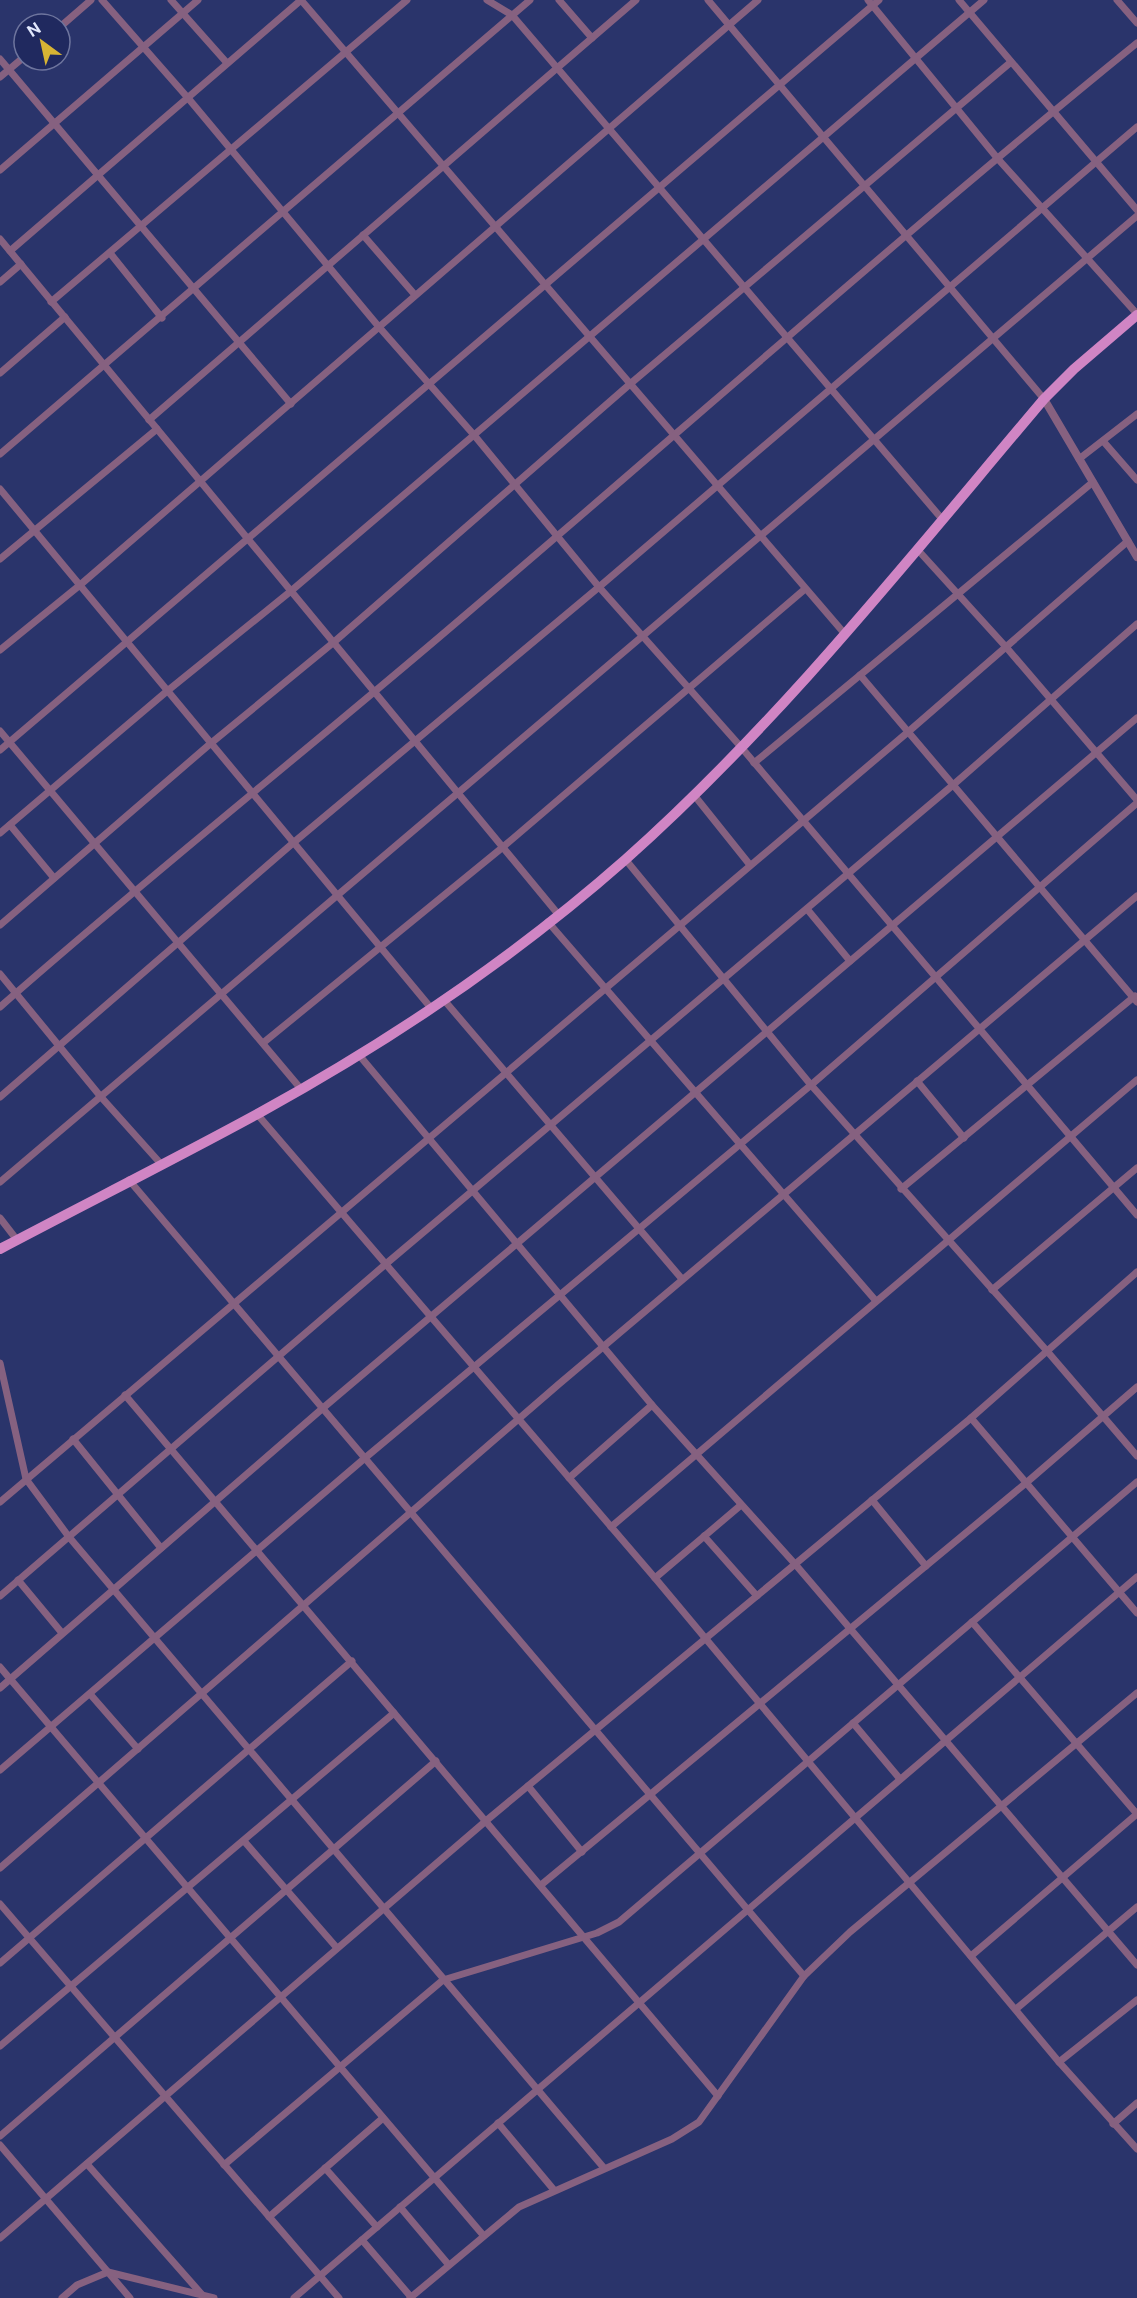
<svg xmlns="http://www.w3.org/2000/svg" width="1137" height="2298" font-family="'Public Sans',sans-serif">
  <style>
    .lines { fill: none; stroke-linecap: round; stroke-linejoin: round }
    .minor { stroke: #866180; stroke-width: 7 }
    .tertiary { stroke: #866180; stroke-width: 8 }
    .primary { stroke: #d085c4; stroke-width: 10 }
  </style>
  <rect width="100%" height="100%" fill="#2a346b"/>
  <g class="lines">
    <g class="minor">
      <polyline points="102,0 188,98 379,327 474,435 599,587 741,747 1137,1215"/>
      <polyline points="171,0 227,63"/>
      <polyline points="301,0 844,633"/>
      <polyline points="487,0 512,15 942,519"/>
      <polyline points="559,0 592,38"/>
      <polyline points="708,0 1044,399"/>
      <polyline points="868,0 998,159 1137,314"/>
      <polyline points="959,0 1137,210"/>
      <polyline points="1117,0 1137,23"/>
      <polyline points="60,27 91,0"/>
      <polyline points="0,59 291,404"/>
      <polyline points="0,77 24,57"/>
      <polyline points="0,170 198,0"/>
      <polyline points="363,235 415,295"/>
      <polyline points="0,239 558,914"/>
      <polyline points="10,251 301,0"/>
      <polyline points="110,253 162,318"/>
      <polyline points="0,282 21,264"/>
      <polyline points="51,302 407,0"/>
      <polyline points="0,373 65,317"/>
      <polyline points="149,420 636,0"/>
      <polyline points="1103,441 1137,480"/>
      <polyline points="0,454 530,0"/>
      <polyline points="1079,459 1137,414"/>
      <polyline points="0,489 431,1008"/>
      <polyline points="917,549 1006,647 1137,800"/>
      <polyline points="0,559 157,429"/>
      <polyline points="0,650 80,585 758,0"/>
      <polyline points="860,675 1137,1002"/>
      <polyline points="0,731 301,1089"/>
      <polyline points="0,750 879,0"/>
      <polyline points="754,763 1093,482"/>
      <polyline points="694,795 750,865"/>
      <polyline points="10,825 54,878"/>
      <polyline points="0,833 166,692 291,591 984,0"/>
      <polyline points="625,859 811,1085 1047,1351 1137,1456"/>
      <polyline points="807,909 850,961"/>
      <polyline points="548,922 876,1301"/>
      <polyline points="0,925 210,744 334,642 630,384 1011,62"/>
      <polyline points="0,974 101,1097 161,1164"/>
      <polyline points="444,1000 682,1279"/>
      <path d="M0 1007C152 873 310 748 464 616 688 425 908 229 1137 43"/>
      <polyline points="263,1043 503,847 805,589"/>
      <polyline points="359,1055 652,1405 795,1564 1137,1965"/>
      <polyline points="917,1081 964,1138"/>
      <polyline points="0,1097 293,843 599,587 1137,127"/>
      <polyline points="257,1114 655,1578 1059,2062 1137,2149"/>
      <polyline points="129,1180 804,1976"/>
      <polyline points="0,1182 1137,216"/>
      <polyline points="901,1189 1135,996"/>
      <polyline points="0,1218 17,1240"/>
      <polyline points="992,1290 1137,1168"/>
      <polyline points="0,1363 26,1479 69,1537 604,2168"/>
      <polyline points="125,1395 718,2096"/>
      <polyline points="971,1418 1137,1613"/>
      <polyline points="73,1439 161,1548"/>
      <polyline points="569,1478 652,1405"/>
      <polyline points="872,1500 926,1566"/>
      <polyline points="0,1502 908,732 1128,541"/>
      <polyline points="611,1527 1137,1080"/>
      <polyline points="704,1536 757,1596"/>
      <polyline points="655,1578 741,1505"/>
      <polyline points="18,1580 62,1633"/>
      <polyline points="0,1596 387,1263 953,785 1137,624"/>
      <polyline points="972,1622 1137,1814"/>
      <polyline points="0,1667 483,2235"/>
      <polyline points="0,1688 323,1408 1137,718"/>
      <polyline points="90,1694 138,1749"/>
      <polyline points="853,1723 900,1779"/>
      <polyline points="0,1770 365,1458 811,1085 1137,803"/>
      <polyline points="528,1786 582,1852"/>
      <polyline points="244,1841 337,1948"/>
      <polyline points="0,1868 559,1384 1137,896"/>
      <polyline points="541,1885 1026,1483 1137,1387"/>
      <polyline points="0,1904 339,2298"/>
      <polyline points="971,1956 1137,1814"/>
      <polyline points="0,1963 352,1661"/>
      <polyline points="1016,2009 1137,1907"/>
      <polyline points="0,2046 394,1713"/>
      <polyline points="1059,2062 1137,2000"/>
      <polyline points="498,2123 554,2190"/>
      <polyline points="1113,2124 1137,2103"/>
      <polyline points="0,2136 436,1761"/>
      <polyline points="0,2145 130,2298"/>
      <polyline points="87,2164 205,2298"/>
      <polyline points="224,2165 443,1980 597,1933 619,1922 1137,1482"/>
      <polyline points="325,2168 377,2227"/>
      <polyline points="400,2207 448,2264"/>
      <polyline points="269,2217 383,2118"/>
      <polyline points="0,2238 487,1820 971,1418 1137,1272"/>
      <polyline points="362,2240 411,2297"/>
      <polyline points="62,2298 77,2285 108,2272 214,2298"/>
      <polyline points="294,2298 1137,1577"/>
      <polyline points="410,2298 519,2207 672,2139 699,2122 804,1976 850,1932 1137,1693"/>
    </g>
    <polyline class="tertiary" points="1044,399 1137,557"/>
    <path class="primary" d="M0 1249C87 1203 175 1159 261 1112 390 1041 515 957 626 859 781 721 911 556 1044 399L1074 369 1137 315"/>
  </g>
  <g transform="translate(42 42) rotate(327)"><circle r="28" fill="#20295f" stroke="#6e759e" stroke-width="1.5"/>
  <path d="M0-4.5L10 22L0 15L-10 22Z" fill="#d7b434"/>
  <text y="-9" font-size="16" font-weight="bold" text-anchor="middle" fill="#e2e8fd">N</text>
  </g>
</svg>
